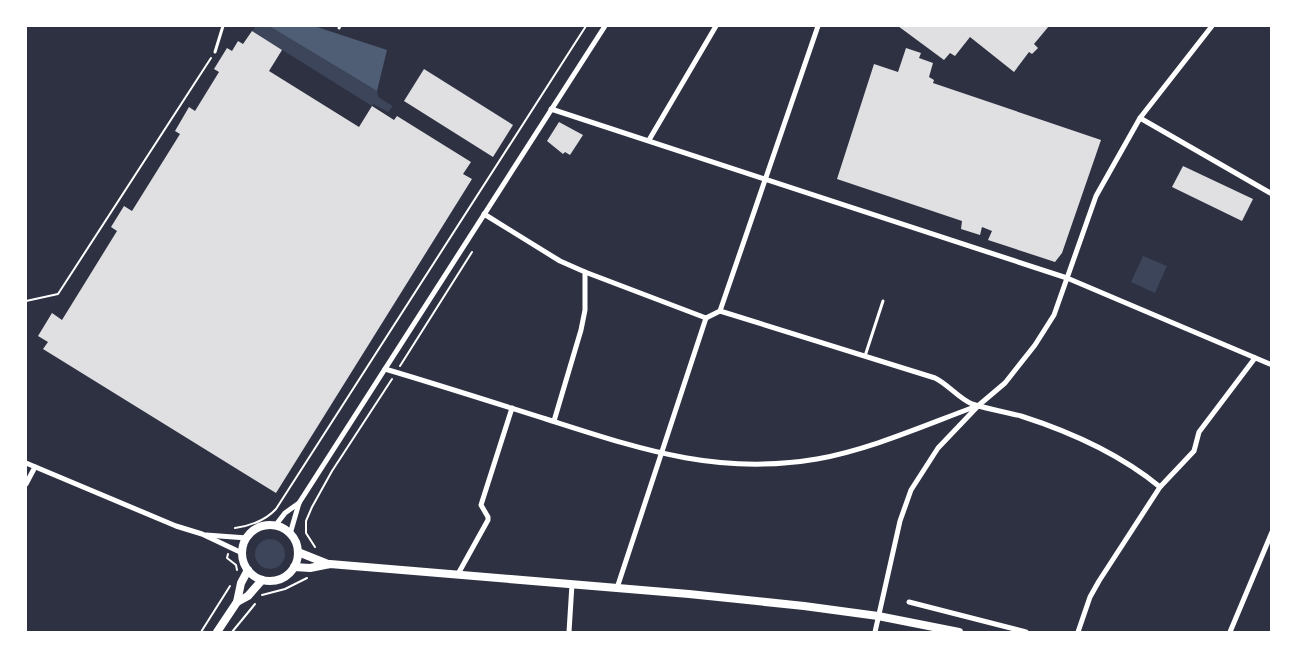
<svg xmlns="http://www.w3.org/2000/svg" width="1297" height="658" font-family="Figtree,sans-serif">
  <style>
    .green { fill: #3c4559 }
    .water { fill: #4f5d75 }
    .building { fill: #e0e0e3 }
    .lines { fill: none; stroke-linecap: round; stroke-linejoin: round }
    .path { stroke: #fff; stroke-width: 2 }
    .service { stroke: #fff; stroke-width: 3 }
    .minor { stroke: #fff; stroke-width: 5 }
    .secondary { stroke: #fff; stroke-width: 8 }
  </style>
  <rect width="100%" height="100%" fill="#2d3142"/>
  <g class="green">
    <polygon points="256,26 269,26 377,91 378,97 393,106 388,112 373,104 372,106 252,31"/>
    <polygon points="1143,256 1167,266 1155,293 1131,282"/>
    <circle cx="270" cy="554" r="15"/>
  </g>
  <polygon class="water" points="269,26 314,26 387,50 377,91"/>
  <g class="building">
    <polygon points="898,26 1049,26 1034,44 1038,48 1032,54 1029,52 1014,72 970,37 955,56 950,53 944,60"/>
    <polygon points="252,31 282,50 269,71 359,127 372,106 394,120 397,116 471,162 463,174 472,179 276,493 43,349 48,342 38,336 52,313 62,320 117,231 111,227 124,206 132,211 180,134 175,131 189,107 195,111 219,72 214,69 227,48 232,51 238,41 243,44"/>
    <polygon points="906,48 921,53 919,58 933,63 929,77 934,80 933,83 1101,140 1062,253 1055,262 988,240 992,231 982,227 980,235 961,229 962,221 837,179 874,64 898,72"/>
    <polygon points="424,69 513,125 493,157 404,101"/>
    <polygon points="559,122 583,135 570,155 565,152 563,154 547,141"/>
    <polygon points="1183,166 1253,199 1242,221 1172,187"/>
  </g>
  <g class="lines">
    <g class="path">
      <polyline points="26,301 58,294 211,58"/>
      <polyline points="400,366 472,252"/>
      <path d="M235 528C249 526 265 521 276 509L586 26"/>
      <polyline points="315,547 306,533 306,521 312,507 332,471 392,379"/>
      <polyline points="228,554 227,558 236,565 237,570"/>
      <polyline points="262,595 285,589 307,578"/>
      <polyline points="201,632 230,586"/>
      <polyline points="232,632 255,604"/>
    </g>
    <g class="service">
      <polyline points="339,28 340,26"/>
      <polyline points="215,52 223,26"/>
      <polyline points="865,356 883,301"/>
    </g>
    <g class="minor">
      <polyline points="551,109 1067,278 1272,365"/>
      <polyline points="1140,118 1272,194"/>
      <polyline points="649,140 716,26"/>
      <polyline points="484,214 560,261 585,272 585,310 581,330 554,421"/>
      <path d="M585 272 706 318 720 311 935 378C949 385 958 398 972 404 988 409 1005 412 1021 416 1071 432 1120 454 1160 487"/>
      <polyline points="720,311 818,26"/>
      <path d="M385 369C439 385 492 402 546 419 640 449 717 476 817 459 872 449 925 425 977 406"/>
      <polyline points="26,463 176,526 202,534 242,553"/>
      <polyline points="26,484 35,467"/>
      <polyline points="275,526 285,513 299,503"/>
      <polyline points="290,534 299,503 605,26"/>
      <polyline points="206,535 247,538"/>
      <polyline points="458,574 488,520 488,517 481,505 512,408"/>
      <polyline points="617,588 706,318"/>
      <polyline points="909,602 1026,632"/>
      <polyline points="569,632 572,584"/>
      <polyline points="875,632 900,521 911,490 938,448 979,405 1005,383 1035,345 1054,315 1096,196 1140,118 1212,26"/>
      <polyline points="1078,632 1090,597 1099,581 1160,487 1194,451 1199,432 1255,358"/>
      <polyline points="1230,632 1272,532"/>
    </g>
    <g class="secondary">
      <circle cx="270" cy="553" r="28"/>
      <polyline points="298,552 328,564"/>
      <polyline points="294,567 310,568 330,564 689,594 804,606 878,616 959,632"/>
      <polyline points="237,602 248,596 262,580"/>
      <polyline points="217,632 237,602 241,583 248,570"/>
    </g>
  </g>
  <rect width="1297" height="658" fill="none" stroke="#ffffff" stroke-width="54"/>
</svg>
